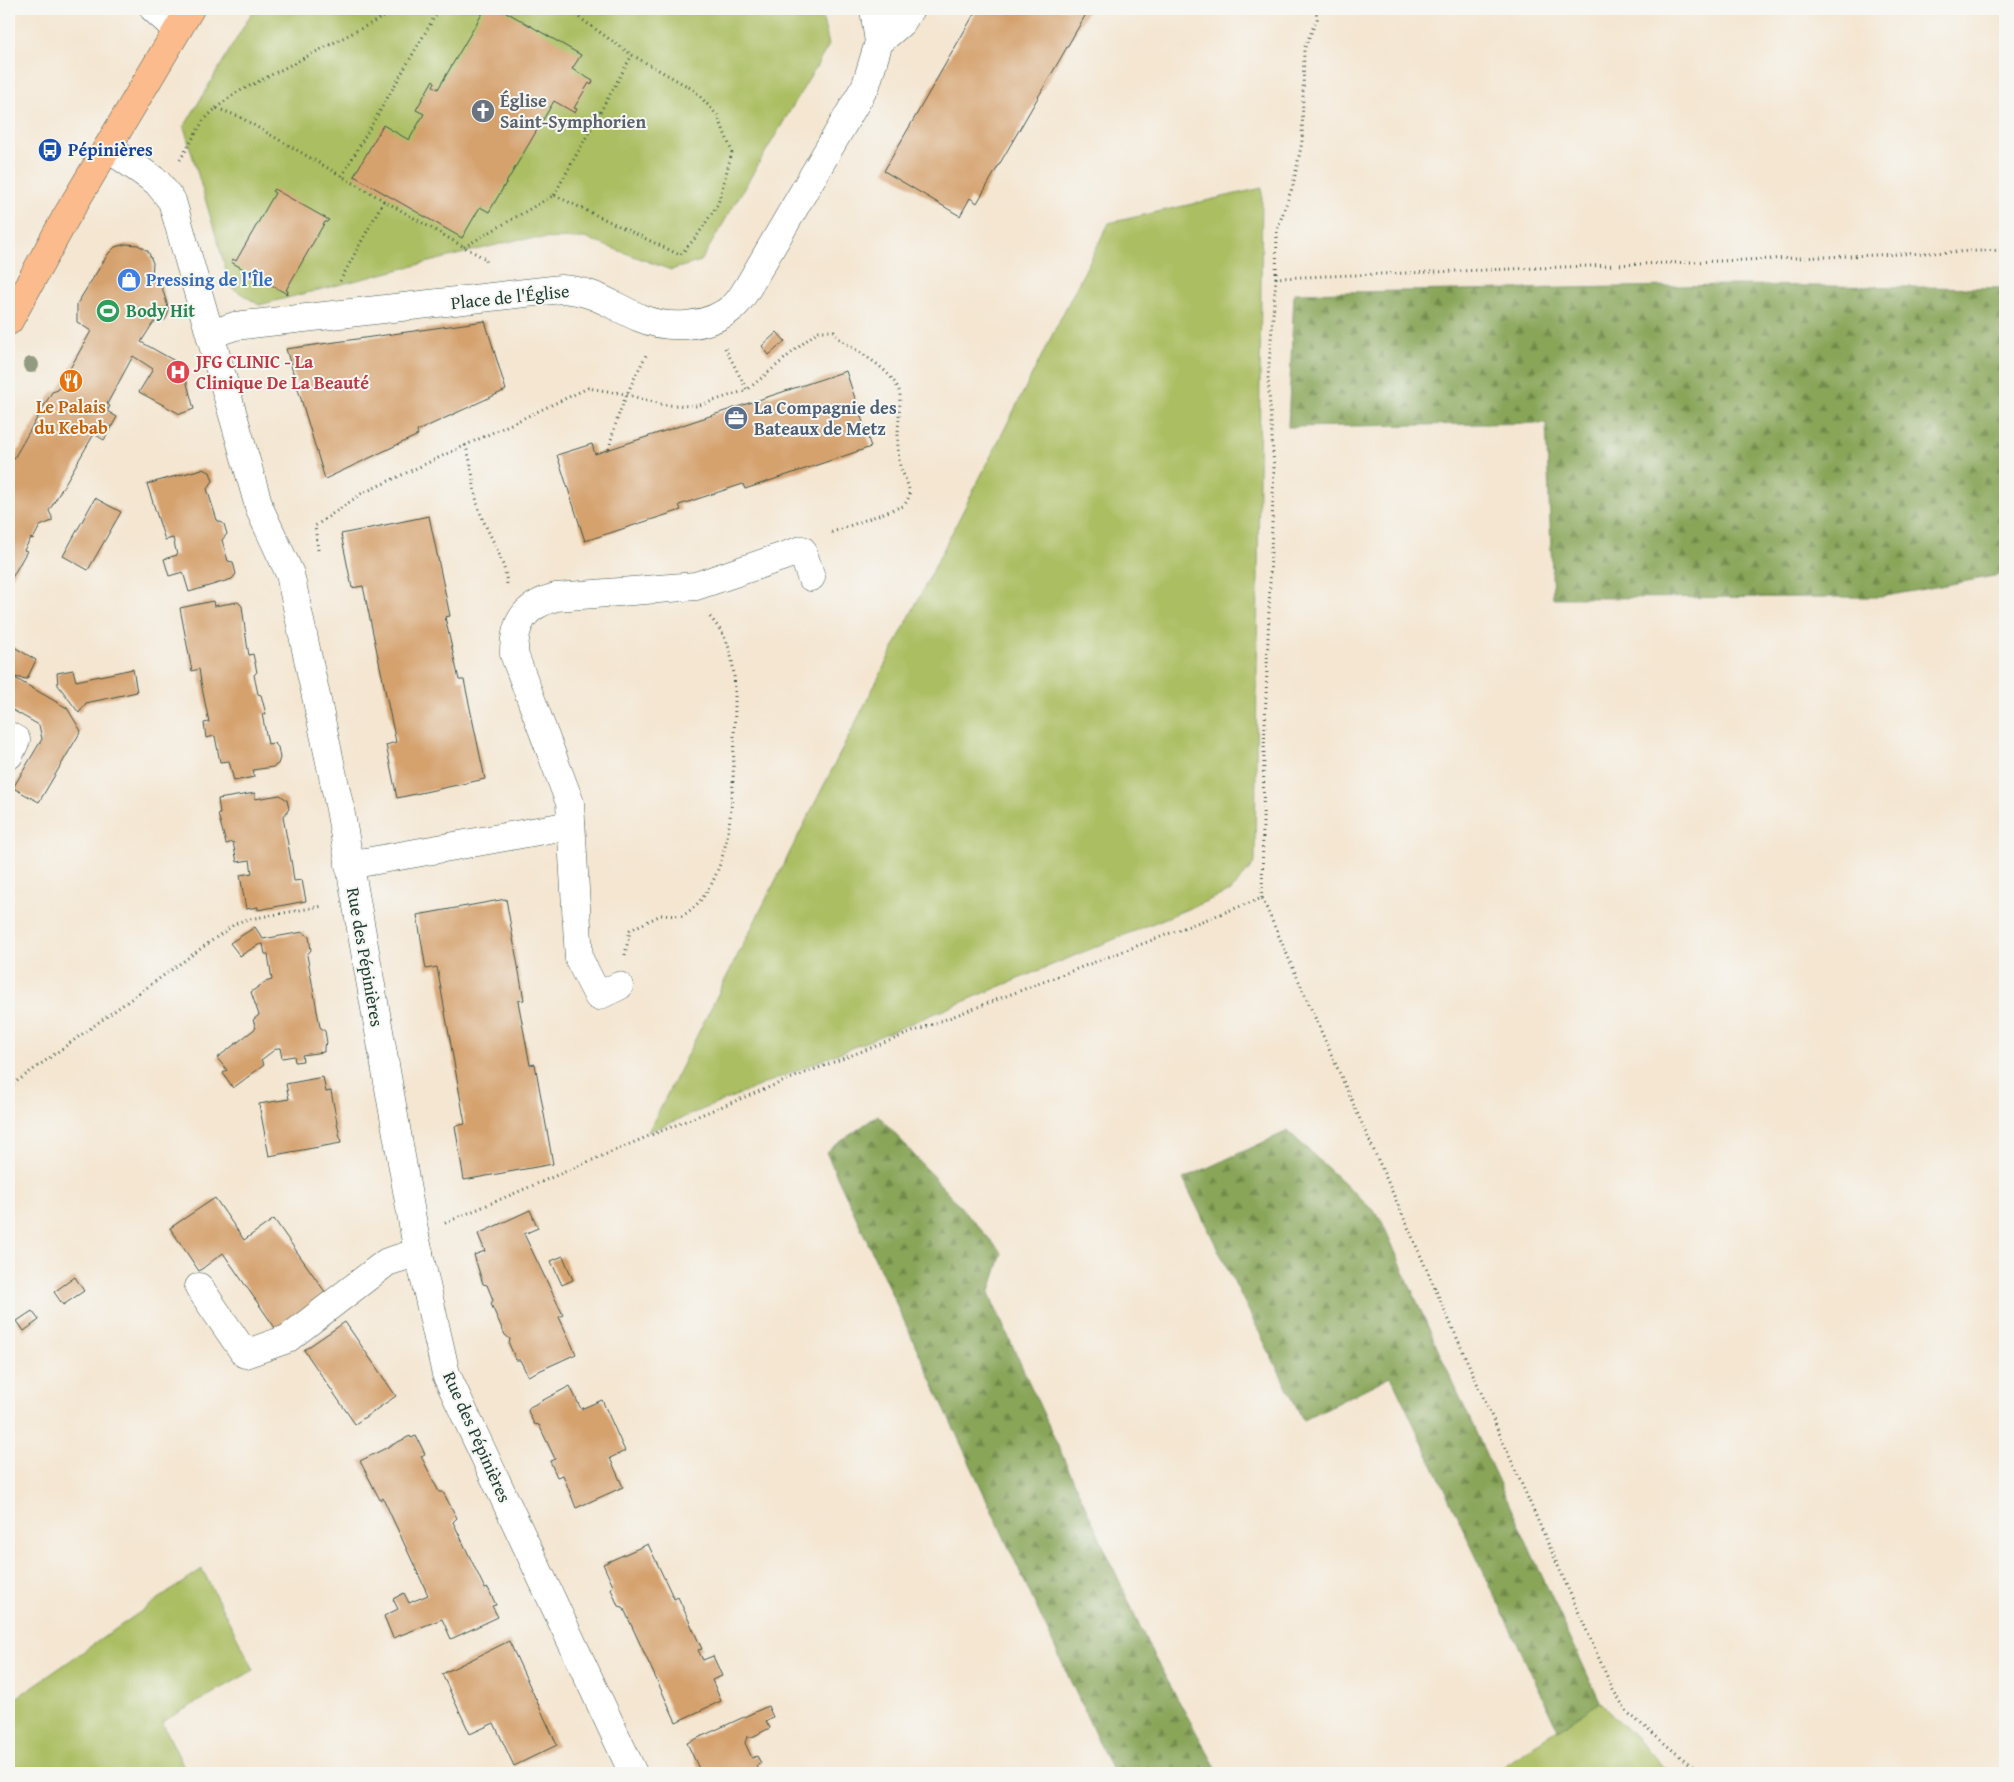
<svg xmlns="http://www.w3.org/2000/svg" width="2014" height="1782" font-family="'Gentium Book Plus',serif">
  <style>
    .grass { fill: #abbe62; stroke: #657e4b }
    .forest { fill: url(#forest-firs); stroke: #547146 }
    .building { fill: #d5a26e }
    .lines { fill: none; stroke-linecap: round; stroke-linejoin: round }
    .minor-casing { stroke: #3f564c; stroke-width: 29 }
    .major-casing { stroke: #3f564c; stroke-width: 29 }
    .path { stroke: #3f564c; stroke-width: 3; stroke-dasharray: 1 4; stroke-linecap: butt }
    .minor { stroke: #fff; stroke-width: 28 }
    .major { stroke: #fbbb8c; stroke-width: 28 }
    .tree { fill: #929b81 }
    .labels { text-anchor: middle; stroke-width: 4; stroke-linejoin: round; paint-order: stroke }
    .worship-label { font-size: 18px; font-weight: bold; fill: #5b616d; stroke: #f6f6f2; text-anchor: start }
    .transit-label { font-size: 18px; font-weight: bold; fill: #164399; stroke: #f6f6f2; text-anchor: start }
    .shop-label { font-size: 18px; font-weight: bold; fill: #366cbe; stroke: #f6f6f2; text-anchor: start }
    .street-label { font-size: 18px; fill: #1f3d34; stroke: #f6f6f2 }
    .leisure-label { font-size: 18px; font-weight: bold; fill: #27864d; stroke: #f6f6f2; text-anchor: start }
    .health-label { font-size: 18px; font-weight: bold; fill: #be3a42; stroke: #f6f6f2; text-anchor: start }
    .food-label { font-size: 18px; font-weight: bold; fill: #c56008; stroke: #f6f6f2 }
    .service-label { font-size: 18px; font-weight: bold; fill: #4e5e75; stroke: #f6f6f2; text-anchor: start }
  </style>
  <defs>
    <pattern id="forest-firs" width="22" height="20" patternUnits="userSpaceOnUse" patternTransform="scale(1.25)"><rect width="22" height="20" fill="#88a558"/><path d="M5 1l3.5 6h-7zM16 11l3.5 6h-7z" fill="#6f884a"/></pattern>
  </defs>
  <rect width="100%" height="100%" fill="#f6f6f2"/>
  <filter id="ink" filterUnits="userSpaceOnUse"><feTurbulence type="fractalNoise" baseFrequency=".02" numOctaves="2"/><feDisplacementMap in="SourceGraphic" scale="10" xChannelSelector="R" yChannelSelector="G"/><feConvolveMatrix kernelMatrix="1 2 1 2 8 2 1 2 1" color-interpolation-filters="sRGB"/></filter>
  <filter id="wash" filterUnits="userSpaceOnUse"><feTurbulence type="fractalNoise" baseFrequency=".0096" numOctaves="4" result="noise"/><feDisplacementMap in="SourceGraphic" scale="20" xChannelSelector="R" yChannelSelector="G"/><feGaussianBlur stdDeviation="1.12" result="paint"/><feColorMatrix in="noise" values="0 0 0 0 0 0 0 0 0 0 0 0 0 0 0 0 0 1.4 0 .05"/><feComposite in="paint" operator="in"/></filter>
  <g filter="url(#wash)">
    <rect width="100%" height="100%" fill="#f4e6d1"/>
    <g class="grass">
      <polygon points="254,9 809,9 822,16 829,45 701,261 671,270 585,238 520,239 259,305 231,287 184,127"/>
      <polygon points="1262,188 1255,862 1231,891 648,1132 1109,223"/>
      <polygon points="202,1569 254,1670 162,1722 187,1773 9,1773 9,1703"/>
      <polygon points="1600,1702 1670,1773 1492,1773"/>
    </g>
    <g class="forest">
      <polygon points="1729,285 2005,288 2005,574 1881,597 1553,598 1546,423 1288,427 1294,293"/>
      <polygon points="878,1115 1002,1253 989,1294 1152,1653 1219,1773 1113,1773 826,1152"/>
      <polygon points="1288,1131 1380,1217 1439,1352 1600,1702 1558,1730 1391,1376 1303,1420 1183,1179"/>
    </g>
    <g id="blocks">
      <g class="building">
        <polygon points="485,9 501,9 581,55 572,69 593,81 591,85 589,83 574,108 577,109 575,113 554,101 489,212 480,207 462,238 354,176 383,125 409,140 424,114 416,110 433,80 435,82 433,86 438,89"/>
        <polygon points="977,9 1089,9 977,203 970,198 960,216 884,171"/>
        <polygon points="274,189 329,220 327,222 325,222 286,290 288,291 287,294 231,262 233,259 236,261 275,193 272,191"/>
        <polygon points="126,244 138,245 148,251 153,263 152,276 160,281 168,307 168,314 165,320 153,323 141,342 182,365 194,409 180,414 139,392 153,369 133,356 107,404 110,406 107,411 117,417 104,440 94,434 49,511 52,517 52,521 40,526 33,539 31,538 24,550 27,551 9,583 9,467 52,392 58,390 91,331 77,322 77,304 108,254 115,247"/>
        <polygon points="485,321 506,390 417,431 418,435 325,479 286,349"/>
        <polygon points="777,332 785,341 769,355 762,346"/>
        <polygon points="846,371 871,447 745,489 743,484 679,505 681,510 585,541 557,455 592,444 595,454"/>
        <polygon points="202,469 210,472 213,481 207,489 217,520 224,524 227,534 222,540 228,561 233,562 236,574 232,579 189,592 183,572 169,576 164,559 177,555 173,538 165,540 147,484"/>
        <polygon points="95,498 121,512 88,570 63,556"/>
        <polygon points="429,516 450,616 445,617 459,680 464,680 485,779 397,798 386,745 396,742 363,586 352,588 341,534"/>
        <polygon points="213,601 214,606 238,602 242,606 247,644 249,655 253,654 257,672 254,675 258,694 261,695 266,714 262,714 268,744 274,743 278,747 280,758 278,764 273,767 253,770 254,777 234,781 229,761 220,762 215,736 206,738 204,723 209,722 202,688 199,669 192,671 180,608"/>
        <polygon points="9,644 36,660 27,679 13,677 67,708 81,731 39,802 13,788 42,739 39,725 9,708"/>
        <polygon points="133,669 137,692 86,703 79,713 58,685 57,673 73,670 76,681"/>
        <polygon points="255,793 255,799 280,795 287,800 289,809 283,817 292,866 294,881 302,880 306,901 258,910 258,907 246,909 240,875 252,873 250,860 237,862 233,842 226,844 218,814 220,814 218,799"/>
        <polygon points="506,899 524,1000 518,1001 530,1065 535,1064 553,1164 464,1180 455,1126 465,1124 437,967 426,969 417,915"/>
        <polygon points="255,927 263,939 303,932 309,937 311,950 307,955 320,1027 325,1031 327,1043 324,1046 324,1052 302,1055 303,1061 295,1062 294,1056 282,1058 280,1048 277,1048 261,1060 264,1065 233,1088 223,1073 227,1070 217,1058 256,1028 253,1020 259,1015 251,992 265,982 272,980 268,954 265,954 263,944 258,945 240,956 230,943"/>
        <polygon points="323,1077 326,1092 331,1091 341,1143 269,1156 259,1104 289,1099 286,1084"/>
        <polygon points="215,1198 244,1240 274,1219 330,1299 280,1335 223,1253 199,1271 170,1228"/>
        <polygon points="530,1210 538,1228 524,1234 563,1315 559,1317 576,1354 528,1376 520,1360 516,1360 509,1344 510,1339 505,1335 491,1304 493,1300 487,1285 483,1284 474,1255 485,1251 478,1234"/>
        <polygon points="563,1256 573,1280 562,1285 551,1261"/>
        <polygon points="75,1277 84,1291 63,1305 54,1292"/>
        <polygon points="32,1311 39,1320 24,1331 17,1321"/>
        <polygon points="345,1322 396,1396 355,1424 304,1350"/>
        <polygon points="570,1386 581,1409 602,1400 625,1451 610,1458 623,1487 576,1508 563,1475 557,1477 550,1461 555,1459 539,1425 534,1424 528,1411 530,1407"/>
        <polygon points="410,1436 411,1438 416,1436 425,1454 421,1456 439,1492 443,1492 457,1518 453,1522 455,1526 485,1589 488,1588 496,1605 492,1606 498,1617 451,1639 442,1619 393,1638 384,1616 398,1609 393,1599 404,1593 409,1603 428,1595 383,1498 380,1500 360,1461"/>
        <polygon points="648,1544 674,1599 678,1597 702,1649 698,1650 703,1660 713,1656 722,1676 712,1680 721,1701 676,1722 623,1607 618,1606 611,1589 613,1586 603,1564"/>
        <polygon points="509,1641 557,1745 514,1766 494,1723 470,1734 442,1674"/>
        <polygon points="768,1706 773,1717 766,1721 770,1728 752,1737 747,1737 745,1743 752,1758 757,1756 761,1763 756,1766 759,1773 701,1773 687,1743"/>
      </g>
    </g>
  </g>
  <g filter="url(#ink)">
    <use href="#blocks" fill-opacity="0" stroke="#3f564c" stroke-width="1"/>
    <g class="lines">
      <g class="minor-casing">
        <g id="minor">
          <polyline points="154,9 177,30"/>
          <polyline points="879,42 902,22 910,9"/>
          <polyline points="108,148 157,182 172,201 260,510 290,574 340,809 415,1236 446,1374 633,1773"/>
          <path d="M211 334 235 326 561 289C596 291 610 305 640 318 669 330 710 328 734 306 740 301 744 293 748 287L866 85 879 42 874 9"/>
          <polyline points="9,736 16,740 9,755"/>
          <polyline points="349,865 571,825"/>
          <path d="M619 986 598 996 579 959 570 803 514 654C514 622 524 606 556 597L696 586 802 550 811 577"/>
          <polyline points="199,1287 245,1354 287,1339 387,1262 419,1252"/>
        </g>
      </g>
      <g class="major-casing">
        <polyline id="major" points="9,321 66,217 190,9"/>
      </g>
      <g class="path">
        <polyline points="216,108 236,93 399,9"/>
        <polyline points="180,160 203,121 216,108 238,116 464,247 486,259 487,265"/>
        <polyline points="342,176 439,9"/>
        <polyline points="554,195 632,55"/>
        <polyline points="464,247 554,195 680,255 697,236 718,204 732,152 718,116 694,90 632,55 567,9"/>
        <polyline points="1276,278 1277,230 1293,185 1302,142 1304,49 1317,19 1316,9"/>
        <polyline points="340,281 384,200"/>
        <path d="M725 348 747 390 818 331H834L837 337C858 353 891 367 900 393 900 414 896 438 899 460 901 477 918 491 903 506L830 533"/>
        <path d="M465 445C474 466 472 488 479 509 488 536 505 557 507 585"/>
        <path d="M609 449C617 412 629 389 646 355"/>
        <polyline points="318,550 315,526 361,494 588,388 625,394 664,405 697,406 747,390"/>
        <polyline points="1262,898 1264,753 1274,468 1268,377 1276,278 2005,250"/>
        <path d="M625 955 630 930 661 915 682 916C735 885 733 789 734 735 735 708 737 679 730 652 727 638 718 626 709 616"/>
        <polyline points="9,1087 235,924 244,920 323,906"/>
        <polyline points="445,1223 644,1138 787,1080 1262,898 1613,1690 1628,1713 1700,1773"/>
      </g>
      <use href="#minor" class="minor"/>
      <use href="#major" class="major"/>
    </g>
    <circle class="tree" cx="31" cy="365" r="8"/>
  </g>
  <defs>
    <g id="church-disc" transform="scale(1.25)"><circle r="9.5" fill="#6b7280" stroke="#f6f6f2"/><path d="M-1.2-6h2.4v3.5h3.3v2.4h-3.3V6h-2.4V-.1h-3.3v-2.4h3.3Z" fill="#fff"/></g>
    <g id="bus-disc" transform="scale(1.25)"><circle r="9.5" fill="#1a4fb4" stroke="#f6f6f2"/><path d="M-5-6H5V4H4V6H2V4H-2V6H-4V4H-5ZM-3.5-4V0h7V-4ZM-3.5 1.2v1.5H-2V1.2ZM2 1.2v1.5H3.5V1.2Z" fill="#fff"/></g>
    <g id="shop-disc" transform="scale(1.25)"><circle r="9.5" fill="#3f7fe0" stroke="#f6f6f2"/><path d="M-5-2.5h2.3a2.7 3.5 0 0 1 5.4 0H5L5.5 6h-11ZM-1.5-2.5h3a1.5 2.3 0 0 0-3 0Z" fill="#fff"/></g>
    <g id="stadium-disc" transform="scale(1.25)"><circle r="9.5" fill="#2e9e5b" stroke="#f6f6f2"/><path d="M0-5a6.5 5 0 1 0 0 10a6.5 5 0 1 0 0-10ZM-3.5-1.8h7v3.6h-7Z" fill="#fff"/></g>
    <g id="hospital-disc" transform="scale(1.25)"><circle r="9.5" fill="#e0444e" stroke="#f6f6f2"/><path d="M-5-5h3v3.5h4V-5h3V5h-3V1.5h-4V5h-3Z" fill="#fff"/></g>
    <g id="restaurant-disc" transform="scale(1.25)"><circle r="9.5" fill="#e8710a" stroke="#f6f6f2"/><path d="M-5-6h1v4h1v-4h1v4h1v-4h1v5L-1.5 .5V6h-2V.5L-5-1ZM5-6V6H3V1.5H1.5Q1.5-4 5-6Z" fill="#fff"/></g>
    <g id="office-disc" transform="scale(1.25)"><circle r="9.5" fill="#5c6f8a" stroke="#f6f6f2"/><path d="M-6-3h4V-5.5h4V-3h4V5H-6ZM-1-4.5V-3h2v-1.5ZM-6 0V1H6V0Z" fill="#fff"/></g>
  </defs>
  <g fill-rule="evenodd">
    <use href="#church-disc" x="483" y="111"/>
    <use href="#bus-disc" x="50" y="150"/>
    <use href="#shop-disc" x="129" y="280"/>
    <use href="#stadium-disc" x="108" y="311"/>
    <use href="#hospital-disc" x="178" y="372"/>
    <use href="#restaurant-disc" x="71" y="381"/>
    <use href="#office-disc" x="736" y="418"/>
  </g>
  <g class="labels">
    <g class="worship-label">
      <text x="500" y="107">Église<tspan x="500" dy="21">Saint-Symphorien</tspan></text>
    </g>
    <g class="transit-label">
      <text x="68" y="156">Pépinières</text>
    </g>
    <g class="shop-label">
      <text x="146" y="286">Pressing de l'Île</text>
    </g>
    <g class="street-label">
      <text transform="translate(510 297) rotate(-6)" y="6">Place de l'Église</text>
      <text transform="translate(365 957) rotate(80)" y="6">Rue des Pépinières</text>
      <text transform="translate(477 1437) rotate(66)" y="6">Rue des Pépinières</text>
    </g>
    <g class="leisure-label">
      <text x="126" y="317">Body Hit</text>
    </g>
    <g class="health-label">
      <text x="196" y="368">JFG CLINIC - La<tspan x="196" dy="21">Clinique De La Beauté</tspan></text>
    </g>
    <g class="food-label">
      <text x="71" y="413">Le Palais<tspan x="71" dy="21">du Kebab</tspan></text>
    </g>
    <g class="service-label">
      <text x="754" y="414">La Compagnie des<tspan x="754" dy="21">Bateaux de Metz</tspan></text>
    </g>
  </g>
  <rect width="2014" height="1782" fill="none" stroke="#f6f6f2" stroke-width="30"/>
</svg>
